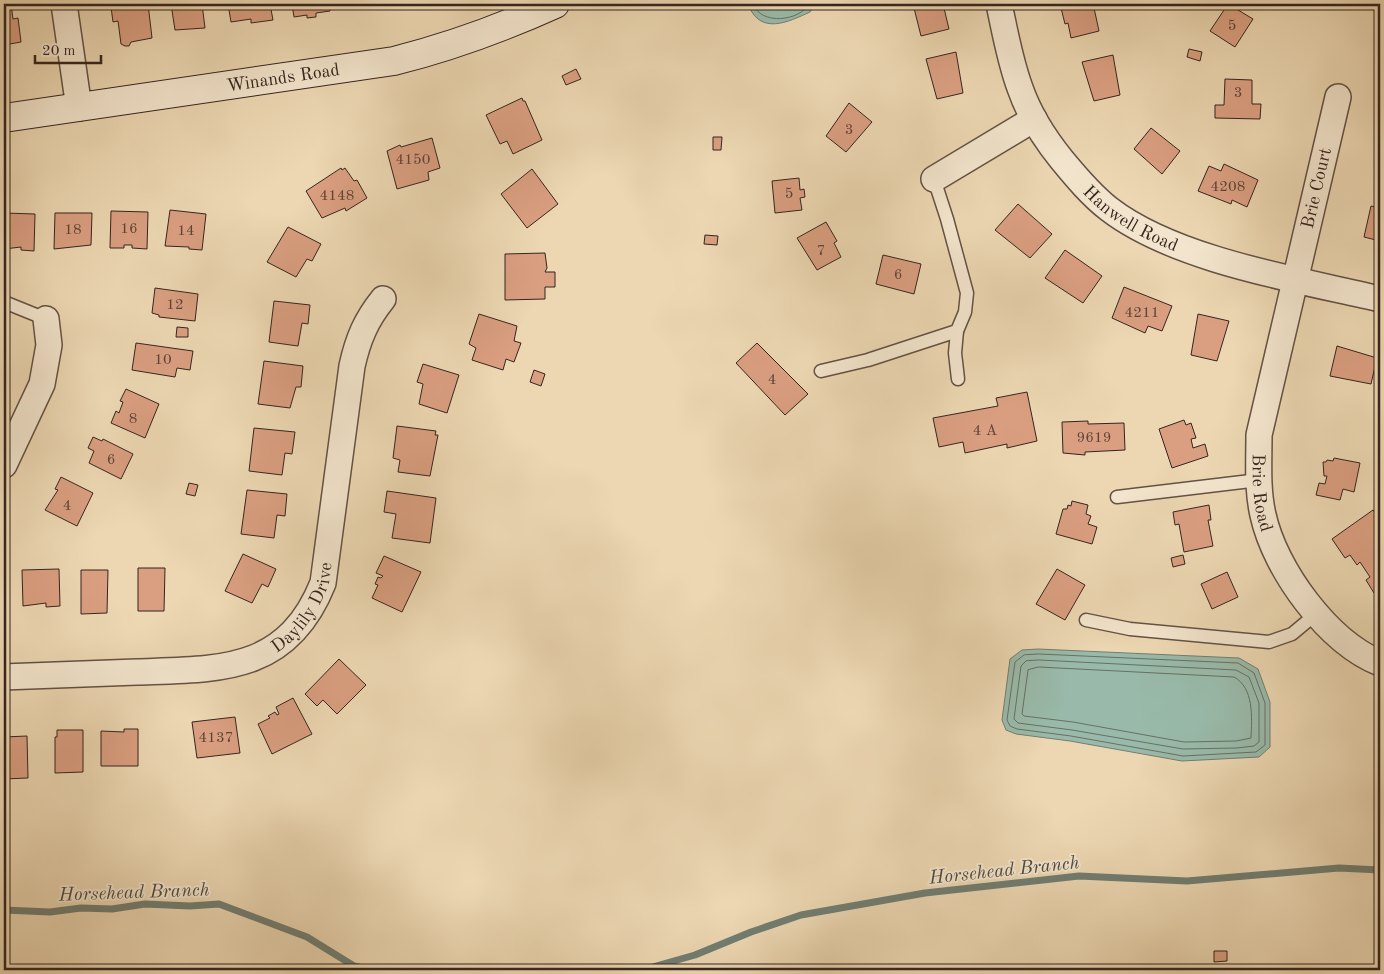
<svg xmlns="http://www.w3.org/2000/svg" width="1384" height="974" font-family="'Old Standard TT',serif">
  <style>
    .water { fill: #99baaa; stroke: #717e72 }
    .lines { fill: none; stroke-linecap: round; stroke-linejoin: round }
    .shore { stroke: #677064; stroke-width: 1 }
    .stream { stroke: #717e72; stroke-width: 7 }
    .building { fill: #da9f81; stroke: #35251f }
    .lane-casing { stroke: #635244; stroke-width: 15 }
    .street-casing { stroke: #635244; stroke-width: 28 }
    .secondary-casing { stroke: #35251f; stroke-width: 30 }
    .lane { stroke: #f3e5cd; stroke-width: 12 }
    .street { stroke: #f3e5cd; stroke-width: 25 }
    .secondary { stroke: #f3e5cd; stroke-width: 28 }
    .labels { text-anchor: middle; stroke-width: 4; stroke-linejoin: round; paint-order: stroke }
    .number-label { font-size: 15px; fill: #5e4438 }
    .street-label { font-size: 18px; fill: #35251f; stroke: #f3e5cd }
    .water-label { font-size: 19px; font-style: italic; fill: #4e4a42; stroke: #f3e5cd }
  </style>
  <rect width="100%" height="100%" fill="#ecd7b2"/>
  <filter id="stains"><feTurbulence type="fractalNoise" baseFrequency=".004" numOctaves="4"/><feColorMatrix values="0 0 0 0 .2 0 0 0 0 .09 0 0 0 0 .02 0 0 0 .5 -.17"/></filter>
  <radialGradient id="worn" r=".72"><stop offset=".6" stop-color="#630" stop-opacity="0"/><stop offset="1" stop-color="#630" stop-opacity=".3"/></radialGradient>
  <g class="water">
    <path d="M748 4H815L810 12C788 22 760 36 748 4Z"/>
    <polygon points="1038,649 1239,658 1258,669 1270,702 1270,747 1259,757 1182,761 1070,741 1016,734 1006,730 1002,720 1010,659 1022,650"/>
  </g>
  <g class="lines">
    <g class="shore">
      <path d="M753 4C761 26 800 21 809 4"/>
      <polygon points="1039,654 1238,663 1254,673 1265,703 1265,745 1256,752 1183,756 1071,736 1017,729 1010,726 1007,720 1015,662 1024,655"/>
      <polygon points="1039,660 1236,670 1249,677 1259,703 1259,742 1254,746 1237,748 1183,749 1072,730 1018,723 1014,719 1021,666 1026,661"/>
      <path d="M1039 667 1234 677C1254 688 1252 717 1251 738L1236 741 1184 742 1073 722 1024 716 1022 714 1028 670Z"/>
    </g>
    <g class="stream">
      <polyline points="4,910 50,912 81,908 112,909 145,904 190,906 219,904 307,937 354,966 370,970"/>
      <polyline points="642,970 695,955 751,932 801,915 925,893 1079,876 1187,881 1339,868 1380,870"/>
    </g>
  </g>
  <g class="building">
    <polygon points="4,4 11,4 13,19 18,18 21,42 4,45"/>
    <polygon points="137,4 148,4 152,38 131,42 129,46 125,46 121,44 118,21 113,22 111,7"/>
    <polygon points="171,4 202,4 205,28 175,30"/>
    <polygon points="228,4 270,4 273,20 251,23 251,19 231,22"/>
    <polygon points="292,4 329,4 330,11 316,13 316,17 307,18 307,15 294,17"/>
    <polygon points="913,4 943,4 949,29 921,36"/>
    <polygon points="1060,4 1095,4 1096,7 1094,8 1099,31 1071,38 1068,23 1065,24"/>
    <polygon points="1228,4 1253,19 1235,47 1210,31"/>
    <polygon points="1189,49 1202,52 1200,61 1187,57"/>
    <polygon points="956,52 963,93 937,99 926,59"/>
    <polygon points="1113,55 1120,95 1094,101 1082,62"/>
    <polygon points="576,69 581,79 566,85 562,76"/>
    <polygon points="1225,79 1252,80 1252,104 1261,104 1260,119 1215,118 1215,105 1224,105"/>
    <polygon points="522,98 523,101 525,101 542,140 513,154 507,141 500,144 486,115"/>
    <polygon points="849,103 872,122 846,152 826,136"/>
    <polygon points="1151,128 1180,151 1162,174 1134,149"/>
    <polygon points="713,137 722,137 721,150 713,150"/>
    <polygon points="432,138 440,168 428,172 429,180 397,189 387,151 400,145 401,147"/>
    <polygon points="1224,164 1258,180 1247,207 1232,200 1231,204 1198,191 1209,166 1221,171"/>
    <polygon points="341,168 342,170 345,168 354,181 357,180 367,198 346,211 345,208 322,218 306,191"/>
    <polygon points="532,169 558,204 527,228 501,194"/>
    <polygon points="799,178 800,190 804,189 805,197 800,198 802,210 775,213 772,181"/>
    <polygon points="1018,204 1052,234 1030,258 995,230"/>
    <polygon points="1371,206 1380,208 1380,241 1364,237"/>
    <polygon points="170,210 206,214 202,250 189,249 189,247 165,246"/>
    <polygon points="111,211 148,212 147,249 132,248 132,245 124,245 124,248 110,248"/>
    <polygon points="4,213 35,214 34,251 21,250 21,247 4,249"/>
    <polygon points="55,213 92,213 91,245 54,249"/>
    <polygon points="826,222 837,241 834,243 841,257 817,270 797,238"/>
    <polygon points="288,227 321,244 312,261 307,259 296,277 267,262"/>
    <polygon points="705,235 718,236 717,245 704,244"/>
    <polygon points="1065,250 1102,276 1083,303 1045,278"/>
    <polygon points="545,253 547,268 545,272 555,272 555,287 545,287 545,299 505,300 505,254"/>
    <polygon points="883,255 921,264 914,294 876,284"/>
    <polygon points="1124,287 1172,306 1162,331 1148,326 1145,333 1112,318"/>
    <polygon points="155,288 198,294 195,321 159,317 159,315 152,313"/>
    <polygon points="274,301 310,305 308,324 302,323 298,346 269,342"/>
    <polygon points="479,314 517,326 514,341 521,343 514,362 506,359 503,370 472,360 476,348 469,344"/>
    <polygon points="1198,314 1229,321 1217,361 1191,355"/>
    <polygon points="177,327 188,328 188,337 176,337"/>
    <polygon points="136,343 193,351 190,370 177,368 175,377 132,370"/>
    <polygon points="757,343 808,394 785,415 736,363"/>
    <polygon points="1337,346 1377,358 1371,384 1330,376"/>
    <polygon points="264,361 303,366 301,387 296,387 290,408 258,404"/>
    <polygon points="423,364 459,375 447,413 419,404 423,384 417,382"/>
    <polygon points="534,370 545,374 541,386 530,382"/>
    <polygon points="126,389 159,404 145,438 111,423 116,411 119,413 123,402 120,401"/>
    <polygon points="1027,392 1037,441 1007,448 1007,444 965,453 963,442 939,447 933,418 998,406 996,398"/>
    <polygon points="1184,420 1186,425 1191,423 1196,438 1191,439 1193,448 1205,444 1208,456 1172,468 1159,429"/>
    <polygon points="1088,421 1088,424 1124,423 1125,450 1085,452 1085,455 1063,453 1062,422"/>
    <polygon points="397,426 436,431 435,435 438,435 430,476 398,472 400,460 393,458"/>
    <polygon points="254,428 295,432 292,454 285,453 282,475 249,471"/>
    <polygon points="93,437 102,441 103,439 133,454 121,479 89,463 94,451 88,448"/>
    <polygon points="1334,458 1360,463 1354,492 1343,489 1340,500 1316,495 1319,483 1325,484 1327,476 1324,476 1323,462 1326,462 1327,460 1333,461"/>
    <polygon points="61,477 93,493 77,526 45,510 58,490 55,489"/>
    <polygon points="189,483 198,485 195,496 186,494"/>
    <polygon points="247,490 287,494 285,516 277,515 274,538 241,534"/>
    <polygon points="387,491 436,498 430,543 392,538 396,514 384,512"/>
    <polygon points="1072,501 1088,505 1086,514 1091,516 1088,524 1097,527 1092,544 1056,534 1063,509 1067,509 1068,505 1071,506"/>
    <polygon points="1209,505 1211,520 1208,520 1213,546 1184,552 1179,524 1175,525 1173,512"/>
    <polygon points="1373,510 1380,520 1380,589 1374,593 1366,580 1370,577 1360,562 1357,565 1350,555 1345,558 1332,539"/>
    <polygon points="243,554 276,569 268,587 262,584 252,603 225,591"/>
    <polygon points="1183,555 1185,564 1173,567 1171,558"/>
    <polygon points="384,556 421,572 402,612 372,598 378,585 375,584 378,577 381,578 383,576 376,573"/>
    <polygon points="138,568 165,568 164,611 138,611"/>
    <polygon points="59,569 60,606 46,607 46,603 23,606 22,570"/>
    <polygon points="1057,569 1085,585 1065,620 1036,604"/>
    <polygon points="81,570 108,570 107,613 81,614"/>
    <polygon points="1227,572 1238,597 1212,609 1201,584"/>
    <polygon points="339,659 366,685 337,714 323,700 317,706 305,694"/>
    <polygon points="293,698 312,734 272,754 258,724 270,718 268,716 275,712 277,715 279,714 276,707"/>
    <polygon points="235,717 240,753 197,758 192,722"/>
    <polygon points="124,729 138,729 138,766 101,766 101,731 124,732"/>
    <polygon points="57,730 83,730 83,772 55,773 55,737 57,737"/>
    <polygon points="27,736 28,778 4,779 4,737"/>
    <polygon points="1214,951 1227,951 1227,961 1214,962"/>
  </g>
  <g class="lines">
    <g class="lane-casing">
      <g id="lane">
        <polyline points="4,302 46,319"/>
        <polyline points="957,331 955,353 958,379"/>
        <polyline points="821,371 868,360 957,331 965,312 967,293 947,219 934,179"/>
        <polyline points="1117,497 1259,480"/>
        <polyline points="1086,620 1130,629 1269,642 1292,634 1316,614"/>
      </g>
    </g>
    <g class="street-casing">
      <g id="street">
        <polyline points="64,4 79,108"/>
        <path id="s1" d="M999 4C1005 32 1010 61 1020 88 1029 114 1045 139 1062 160 1076 177 1091 195 1109 209 1175 260 1299 280 1380 299"/>
        <path id="s2" d="M1338 97 1259 435C1259 462 1257 489 1263 515 1275 570 1328 642 1380 663"/>
        <polyline points="934,179 1034,119"/>
        <polyline points="4,465 42,384 49,345 46,319"/>
        <path id="s3" d="M4 677C48 675 92 674 137 672 220 669 287 673 323 583L352 366C358 339 366 320 383 299"/>
      </g>
    </g>
    <g class="secondary-casing">
      <g id="secondary">
        <path id="s4" d="M4 118 394 61C450 47 502 28 555 4"/>
      </g>
    </g>
    <use href="#lane" class="lane"/>
    <use href="#street" class="street"/>
    <use href="#secondary" class="secondary"/>
  </g>
  <g class="labels">
    <g class="number-label">
      <text x="1232" y="30">5</text>
      <text x="1238" y="97">3</text>
      <text x="849" y="134">3</text>
      <text x="413" y="164">4150</text>
      <text x="1228" y="191">4208</text>
      <text x="789" y="198">5</text>
      <text x="337" y="200">4148</text>
      <text x="129" y="233">16</text>
      <text x="73" y="234">18</text>
      <text x="186" y="235">14</text>
      <text x="821" y="255">7</text>
      <text x="898" y="279">6</text>
      <text x="175" y="309">12</text>
      <text x="1142" y="317">4211</text>
      <text x="163" y="364">10</text>
      <text x="772" y="384">4</text>
      <text x="133" y="423">8</text>
      <text x="985" y="435">4 A</text>
      <text x="1094" y="442">9619</text>
      <text x="111" y="464">6</text>
      <text x="67" y="510">4</text>
      <text x="216" y="742">4137</text>
    </g>
    <g class="street-label">
      <text dy="6" stroke="none"><textPath href="#s4" startOffset="282">Winands Road</textPath></text>
      <text transform="translate(1316 188) rotate(-77)" y="6">Brie Court</text>
      <text dy="6" stroke="none"><textPath href="#s1" startOffset="262">Hanwell Road</textPath></text>
      <text dy="6" stroke="none"><textPath href="#s2" startOffset="405">Brie Road</textPath></text>
      <text dy="6" stroke="none"><textPath href="#s3" startOffset="325">Daylily Drive</textPath></text>
    </g>
    <g class="water-label">
      <text transform="translate(1004 869) rotate(-6)" y="7">Horsehead Branch</text>
      <text transform="translate(134 891) rotate(-2)" y="7">Horsehead Branch</text>
    </g>
  </g>
  <rect width="1384" height="974" fill="none" stroke="#ecd7b2" stroke-width="20"/>
  <rect x="5" y="5" width="1374" height="964" fill="none" stroke="#35251f" stroke-width="2.5"/>
  <rect x="10" y="10" width="1364" height="954" fill="none" stroke="#35251f"/>
  <path d="M35 55v8h66v-8" fill="none" stroke="#35251f" stroke-width="2.5"/>
  <text x="42" y="55" font-size="15" fill="#35251f" stroke="#f3e5cd" stroke-width="4" paint-order="stroke">20 m</text>
  <rect width="100%" height="100%" filter="url(#stains)"/>
  <rect width="100%" height="100%" fill="url(#worn)"/>
</svg>
